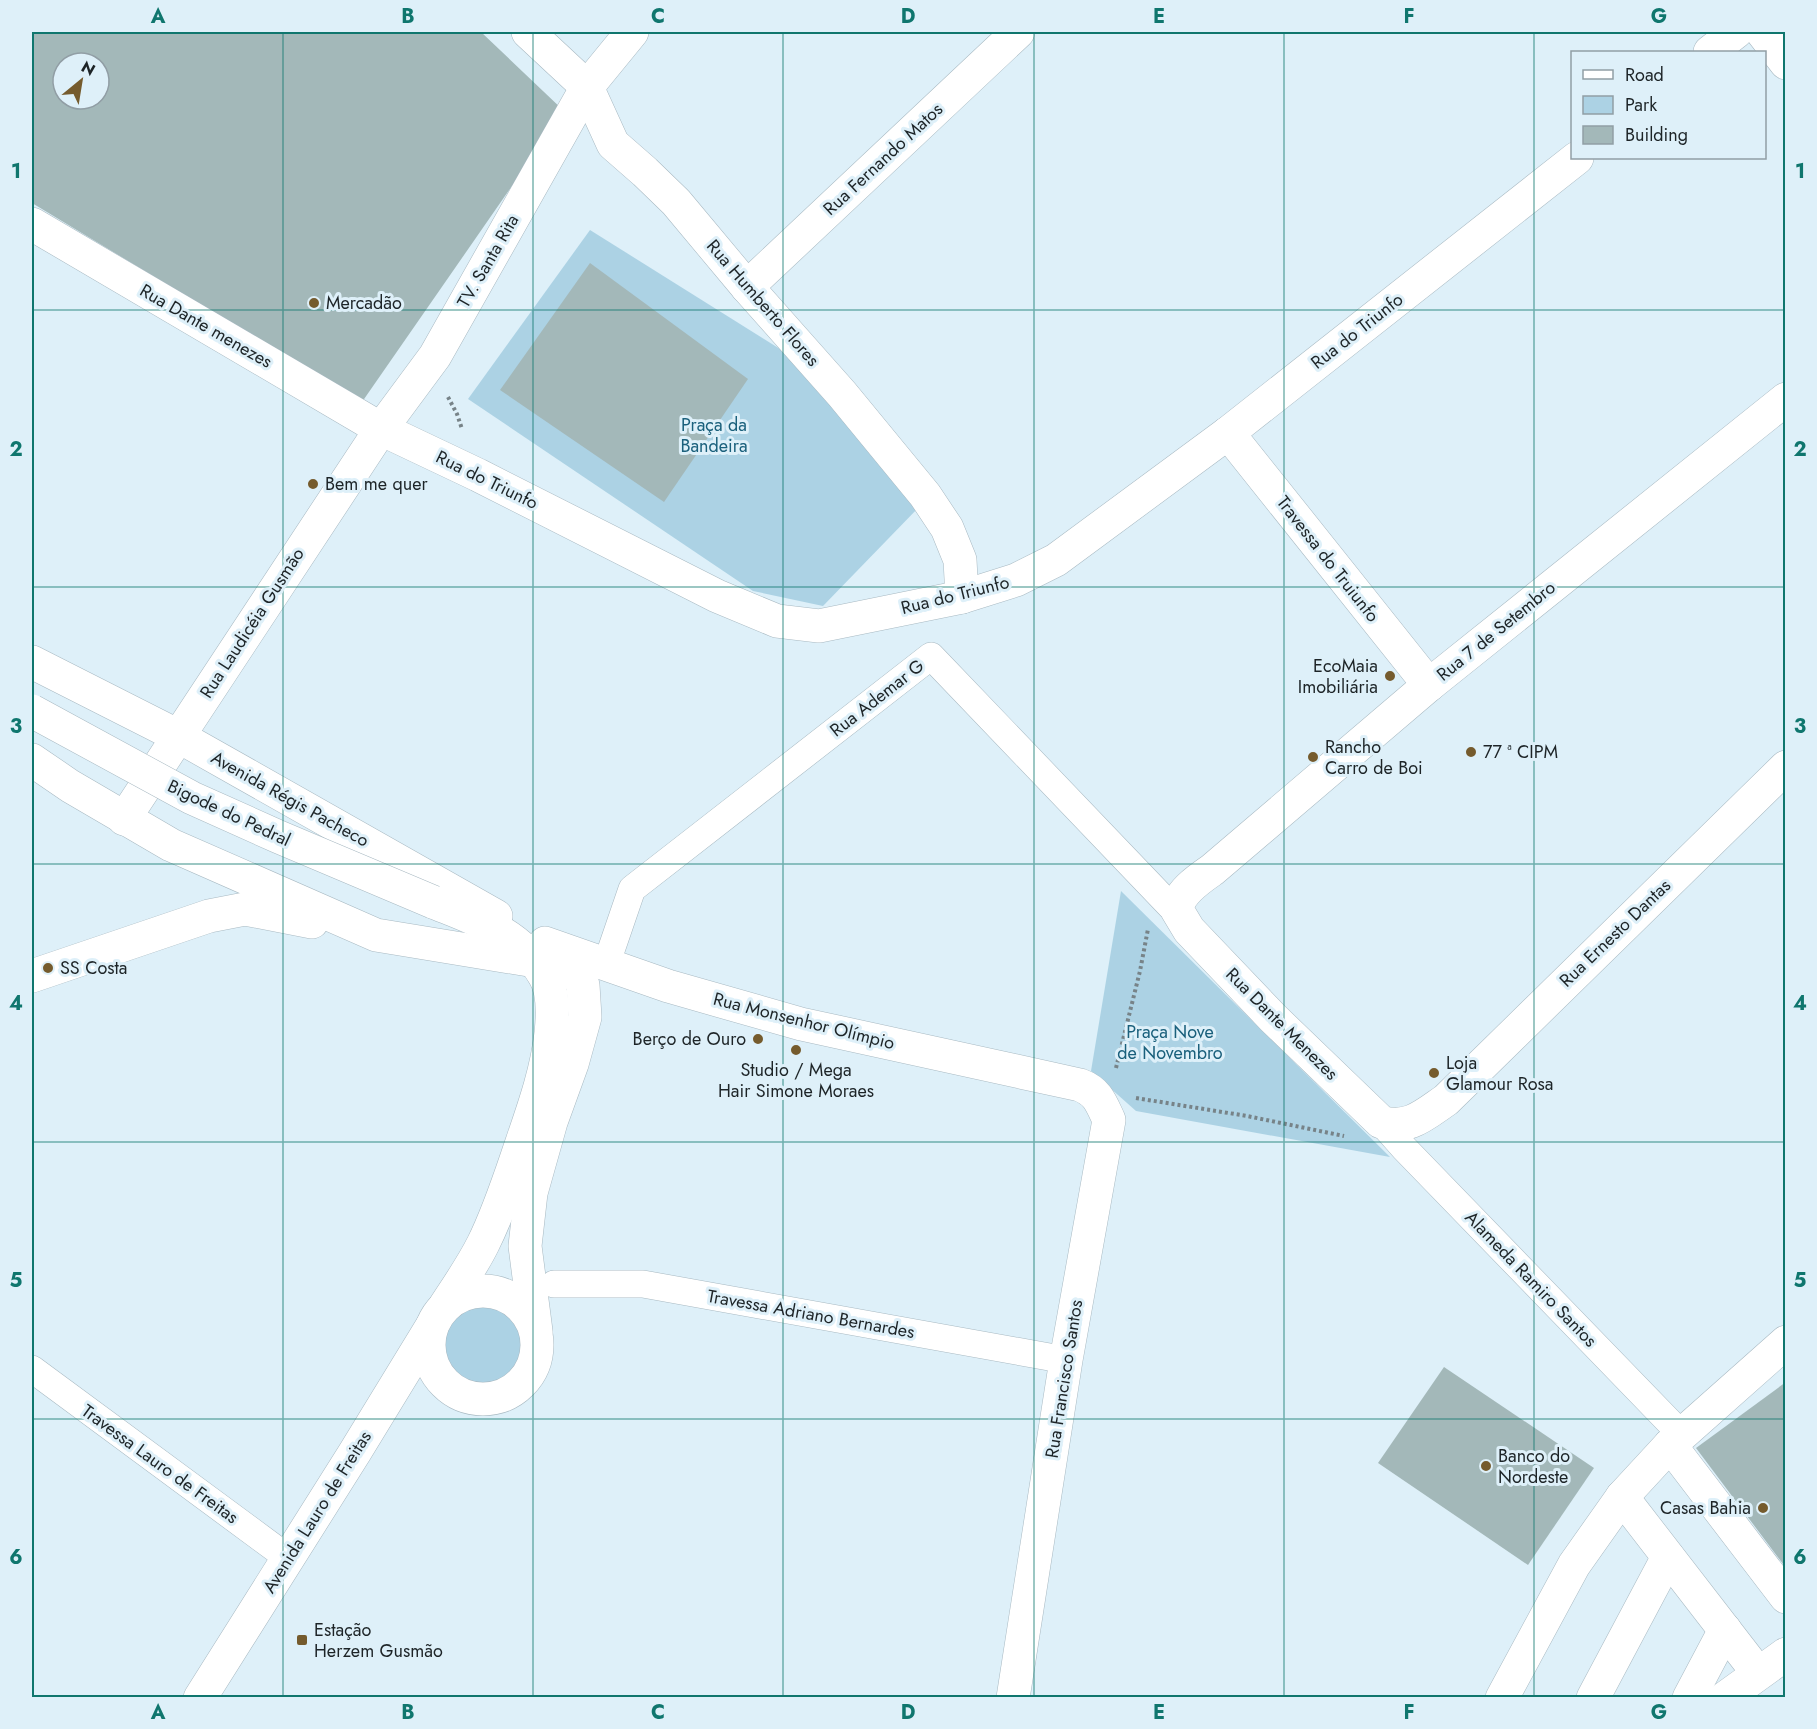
<svg xmlns="http://www.w3.org/2000/svg" width="1817" height="1729" font-family="Jost,sans-serif">
  <style>
    .green { fill: #acd2e4 }
    .building { fill: #a3b8b9; fill-rule: evenodd }
    .lines { fill: none; stroke-linecap: round; stroke-linejoin: round }
    .pedestrian-casing { stroke: #a8b9c2; stroke-width: 28 }
    .minor-casing { stroke: #a8b9c2; stroke-width: 34 }
    .tertiary-casing { stroke: #a8b9c2; stroke-width: 34 }
    .path { stroke: #778388; stroke-width: 4; stroke-dasharray: 3 3; stroke-linecap: butt }
    .pedestrian { stroke: #fff; stroke-width: 27 }
    .minor { stroke: #fff; stroke-width: 33 }
    .tertiary { stroke: #fff; stroke-width: 33 }
    .tertiary-bridge-casing { stroke: #a8b9c2; stroke-width: 34; stroke-linecap: butt }
    .tertiary-bridge { stroke: #fff; stroke-width: 33 }
    .grid { fill: none; stroke: #0f766e; stroke-width: 1.5; stroke-opacity: 0.55 }
    .poi-dot { fill: #755b2d; stroke: #def0f9; stroke-width: 2 }
    .labels { text-anchor: middle; stroke-width: 6; stroke-linejoin: round; paint-order: stroke }
    .street-label { font-size: 18px; fill: #1d2427; stroke: #def0f9 }
    .poi-label { font-size: 18px; fill: #1d2427; stroke: #def0f9; text-anchor: start }
    .park-label { font-size: 18px; fill: #1a607c; stroke: #def0f9 }
    .neatline { fill: none; stroke: #0f766e; stroke-width: 2 }
    .grid-label { font-size: 20px; text-anchor: middle; font-weight: bold; fill: #0f766e }
  </style>
  <rect width="100%" height="100%" fill="#def0f9"/>
  <g class="green">
    <polygon points="590,230 788,354 920,506 823,606 753,591 468,399"/>
    <polygon points="1121,891 1390,1157 1136,1111 1091,1071"/>
    <path d="M473 1291C500 1293 516 1296 530 1321 555 1365 508 1413 462 1395 457 1393 452 1387 447 1384 440 1379 432 1367 431 1358 430 1347 432 1336 432 1326Z"/>
  </g>
  <g class="building">
    <path d="M32 32H481L564 111 362 402 32 203ZM63 63H99V99H63Z"/>
    <polygon points="590,263 748,379 664,502 500,390"/>
    <polygon points="1444,1367 1594,1468 1528,1565 1378,1463"/>
    <polygon points="1786,1382 1786,1568 1696,1448"/>
  </g>
  <g class="lines">
    <g class="pedestrian-casing">
      <g id="pedestrian">
        <polyline points="606,965 632,889 931,656 1178,914"/>
        <polyline points="1381,1122 1404,1148 1682,1435"/>
        <polyline points="554,1284 643,1284 1066,1360"/>
        <polyline points="32,1369 288,1558"/>
      </g>
    </g>
    <g class="minor-casing">
      <g id="minor">
        <polyline points="528,32 587,87 613,144 645,172 676,202 747,287 842,394 925,495 947,528 960,560 962,597"/>
        <polyline points="1762,32 1786,63"/>
        <polyline points="1710,52 1736,32"/>
        <polyline points="32,224 381,429 478,475 717,596 777,621 819,626 962,597 1016,580 1056,560 1228,433 1577,158"/>
        <polyline points="747,287 1018,32"/>
        <path d="M1786 399 1429 685 1212 870C1199 879 1178 893 1177 910L1189 930 1273 1018 1381 1122C1409 1130 1424 1115 1446 1100L1786 767"/>
        <polyline points="1228,433 1429,685"/>
        <polyline points="32,662 178,736 496,916"/>
        <polyline points="32,760 70,786 171,845 376,935 535,961"/>
        <polyline points="124,819 381,429 435,356 587,87 632,32"/>
        <polyline points="32,976 209,916 245,909 312,922"/>
        <polyline points="1670,1445 1786,1597"/>
        <polyline points="1622,1497 1758,1673"/>
        <polyline points="1502,1698 1574,1565 1622,1497 1670,1445 1786,1342"/>
        <polyline points="1593,1698 1668,1557"/>
        <polyline points="1689,1698 1725,1630"/>
        <polyline points="1725,1698 1786,1654"/>
      </g>
    </g>
    <g class="tertiary-casing">
      <g id="tertiary">
        <path d="M433 902C475 919 520 933 544 975 554 991 553 1014 551 1033 547 1070 534 1107 522 1142 510 1177 499 1212 483 1244 472 1266 458 1286 445 1306"/>
        <path d="M545 943 668 986 801 1024 1080 1085C1098 1092 1101 1103 1109 1120L1066 1360 1013 1698"/>
        <circle cx="483" cy="1345" r="54"/>
        <polyline points="536,1331 525,1246 531,1193 551,1122 572,1064 585,1017 583,985 569,961 550,947"/>
        <polyline points="200,1698 355,1452 432,1326"/>
      </g>
    </g>
    <g class="path">
      <polyline points="448,397 457,414 462,429"/>
      <polyline points="1116,1068 1140,971 1148,929"/>
      <polyline points="1136,1098 1247,1116 1344,1136"/>
    </g>
    <use href="#pedestrian" class="pedestrian"/>
    <use href="#minor" class="minor"/>
    <use href="#tertiary" class="tertiary"/>
    <g class="tertiary-bridge-casing">
      <polyline id="tertiary-bridge" points="32,711 192,798 279,837 433,902"/>
    </g>
    <use href="#tertiary-bridge" class="tertiary-bridge"/>
  </g>
  <path class="grid" d="M283 32V1698M533 32V1698M783 32V1698M1034 32V1698M1284 32V1698M1534 32V1698M32 310H1786M32 587H1786M32 864H1786M32 1142H1786M32 1419H1786"/>
  <g class="poi-dot">
    <circle cx="314" cy="303" r="6"/>
    <circle cx="313" cy="484" r="6"/>
    <circle cx="1390" cy="676" r="6"/>
    <circle cx="1471" cy="752" r="6"/>
    <circle cx="1313" cy="757" r="6"/>
    <circle cx="48" cy="968" r="6"/>
    <circle cx="758" cy="1039" r="6"/>
    <circle cx="796" cy="1050" r="6"/>
    <circle cx="1434" cy="1073" r="6"/>
    <circle cx="1486" cy="1466" r="6"/>
    <circle cx="1763" cy="1508" r="6"/>
    <rect x="296" y="1634" width="12" height="12" rx="3"/>
  </g>
  <g class="labels">
    <g class="street-label">
      <text transform="translate(883 159) rotate(-43)" y="6">Rua Fernando Matos</text>
      <text transform="translate(488 261) rotate(-60)" y="6">TV. Santa Rita</text>
      <text transform="translate(763 303) rotate(49)" y="6">Rua Humberto Flores</text>
      <text transform="translate(206 326) rotate(30)" y="6">Rua Dante menezes</text>
      <text transform="translate(1357 331) rotate(-38)" y="6">Rua do Triunfo</text>
      <text transform="translate(487 480) rotate(26)" y="6">Rua do Triunfo</text>
      <text transform="translate(1328 559) rotate(52)" y="6">Travessa do Truiunfo</text>
      <text transform="translate(955 595) rotate(-14)" y="6">Rua do Triunfo</text>
      <text transform="translate(252 623) rotate(-57)" y="6">Rua Laudicéia Gusmão</text>
      <text transform="translate(1496 631) rotate(-39)" y="6">Rua 7 de Setembro</text>
      <text transform="translate(877 698) rotate(-38)" y="6">Rua Ademar G</text>
      <text transform="translate(290 799) rotate(29)" y="6">Avenida Régis Pacheco</text>
      <text transform="translate(229 813) rotate(25)" y="6">Bigode do Pedral</text>
      <text transform="translate(1615 933) rotate(-44)" y="6">Rua Ernesto Dantas</text>
      <text transform="translate(804 1021) rotate(14)" y="6">Rua Monsenhor Olímpio</text>
      <text transform="translate(1282 1024) rotate(45)" y="6">Rua Dante Menezes</text>
      <text transform="translate(1531 1279) rotate(46)" y="6">Alameda Ramiro Santos</text>
      <text transform="translate(811 1314) rotate(10)" y="6">Travessa Adriano Bernardes</text>
      <text transform="translate(1064 1379) rotate(-81)" y="6">Rua Francisco Santos</text>
      <text transform="translate(160 1464) rotate(36)" y="6">Travessa Lauro de Freitas</text>
      <text transform="translate(317 1512) rotate(-58)" y="6">Avenida Lauro de Freitas</text>
    </g>
    <g class="poi-label">
      <text x="326" y="309">Mercadão</text>
      <text x="325" y="490">Bem me quer</text>
      <text x="1378" y="672" text-anchor="end">EcoMaia<tspan x="1378" dy="21">Imobiliária</tspan></text>
      <text x="1325" y="753">Rancho<tspan x="1325" dy="21">Carro de Boi</tspan></text>
      <text x="1483" y="758">77 ª CIPM</text>
      <text x="60" y="974">SS Costa</text>
      <text x="746" y="1045" text-anchor="end">Berço de Ouro</text>
      <text x="1446" y="1069">Loja<tspan x="1446" dy="21">Glamour Rosa</tspan></text>
      <text x="796" y="1076" text-anchor="middle">Studio / Mega<tspan x="796" dy="21">Hair Simone Moraes</tspan></text>
      <text x="1498" y="1462">Banco do<tspan x="1498" dy="21">Nordeste</tspan></text>
      <text x="1751" y="1514" text-anchor="end">Casas Bahia</text>
      <text x="314" y="1636">Estação<tspan x="314" dy="21">Herzem Gusmão</tspan></text>
    </g>
    <g class="park-label">
      <text x="714" y="431">Praça da<tspan x="714" dy="21">Bandeira</tspan></text>
      <text x="1170" y="1038">Praça Nove<tspan x="1170" dy="21">de Novembro</tspan></text>
    </g>
  </g>
  <rect width="1817" height="1729" fill="none" stroke="#def0f9" stroke-width="66"/>
  <rect x="1571" y="51" width="195" height="108" fill="#def0f9" stroke="#919ea5" stroke-width="1.5"/>
  <rect x="1583" y="70" width="30" height="9" fill="#ffffff" stroke="#919ea5" stroke-width="1.5"/>
  <text x="1625" y="81" font-size="18" fill="#1d2427">Road</text>
  <rect x="1583" y="96" width="30" height="18" fill="#acd2e4" stroke="#919ea5" stroke-width="1.5"/>
  <text x="1625" y="111" font-size="18" fill="#1d2427">Park</text>
  <rect x="1583" y="126" width="30" height="18" fill="#a3b8b9" stroke="#919ea5" stroke-width="1.5"/>
  <text x="1625" y="141" font-size="18" fill="#1d2427">Building</text>
  <g transform="translate(81 81) rotate(30)"><circle r="28" fill="#def0f9" stroke="#919ea5" stroke-width="1.5"/>
  <path d="M0-4.5L10 22L0 15L-10 22Z" fill="#755b2d"/>
  <text y="-9" font-size="16" font-weight="bold" text-anchor="middle" fill="#1d2427">N</text>
  </g>
  <rect x="33" y="33" width="1751" height="1663" class="neatline"/>
  <g class="grid-label">
    <text x="158" y="23">A</text>
    <text x="408" y="23">B</text>
    <text x="658" y="23">C</text>
    <text x="908" y="23">D</text>
    <text x="1159" y="23">E</text>
    <text x="1409" y="23">F</text>
    <text x="1659" y="23">G</text>
    <text x="16" y="178">1</text>
    <text x="1800" y="178">1</text>
    <text x="16" y="456">2</text>
    <text x="1800" y="456">2</text>
    <text x="16" y="733">3</text>
    <text x="1800" y="733">3</text>
    <text x="16" y="1010">4</text>
    <text x="1800" y="1010">4</text>
    <text x="16" y="1287">5</text>
    <text x="1800" y="1287">5</text>
    <text x="16" y="1564">6</text>
    <text x="1800" y="1564">6</text>
    <text x="158" y="1719">A</text>
    <text x="408" y="1719">B</text>
    <text x="658" y="1719">C</text>
    <text x="908" y="1719">D</text>
    <text x="1159" y="1719">E</text>
    <text x="1409" y="1719">F</text>
    <text x="1659" y="1719">G</text>
  </g>
</svg>
